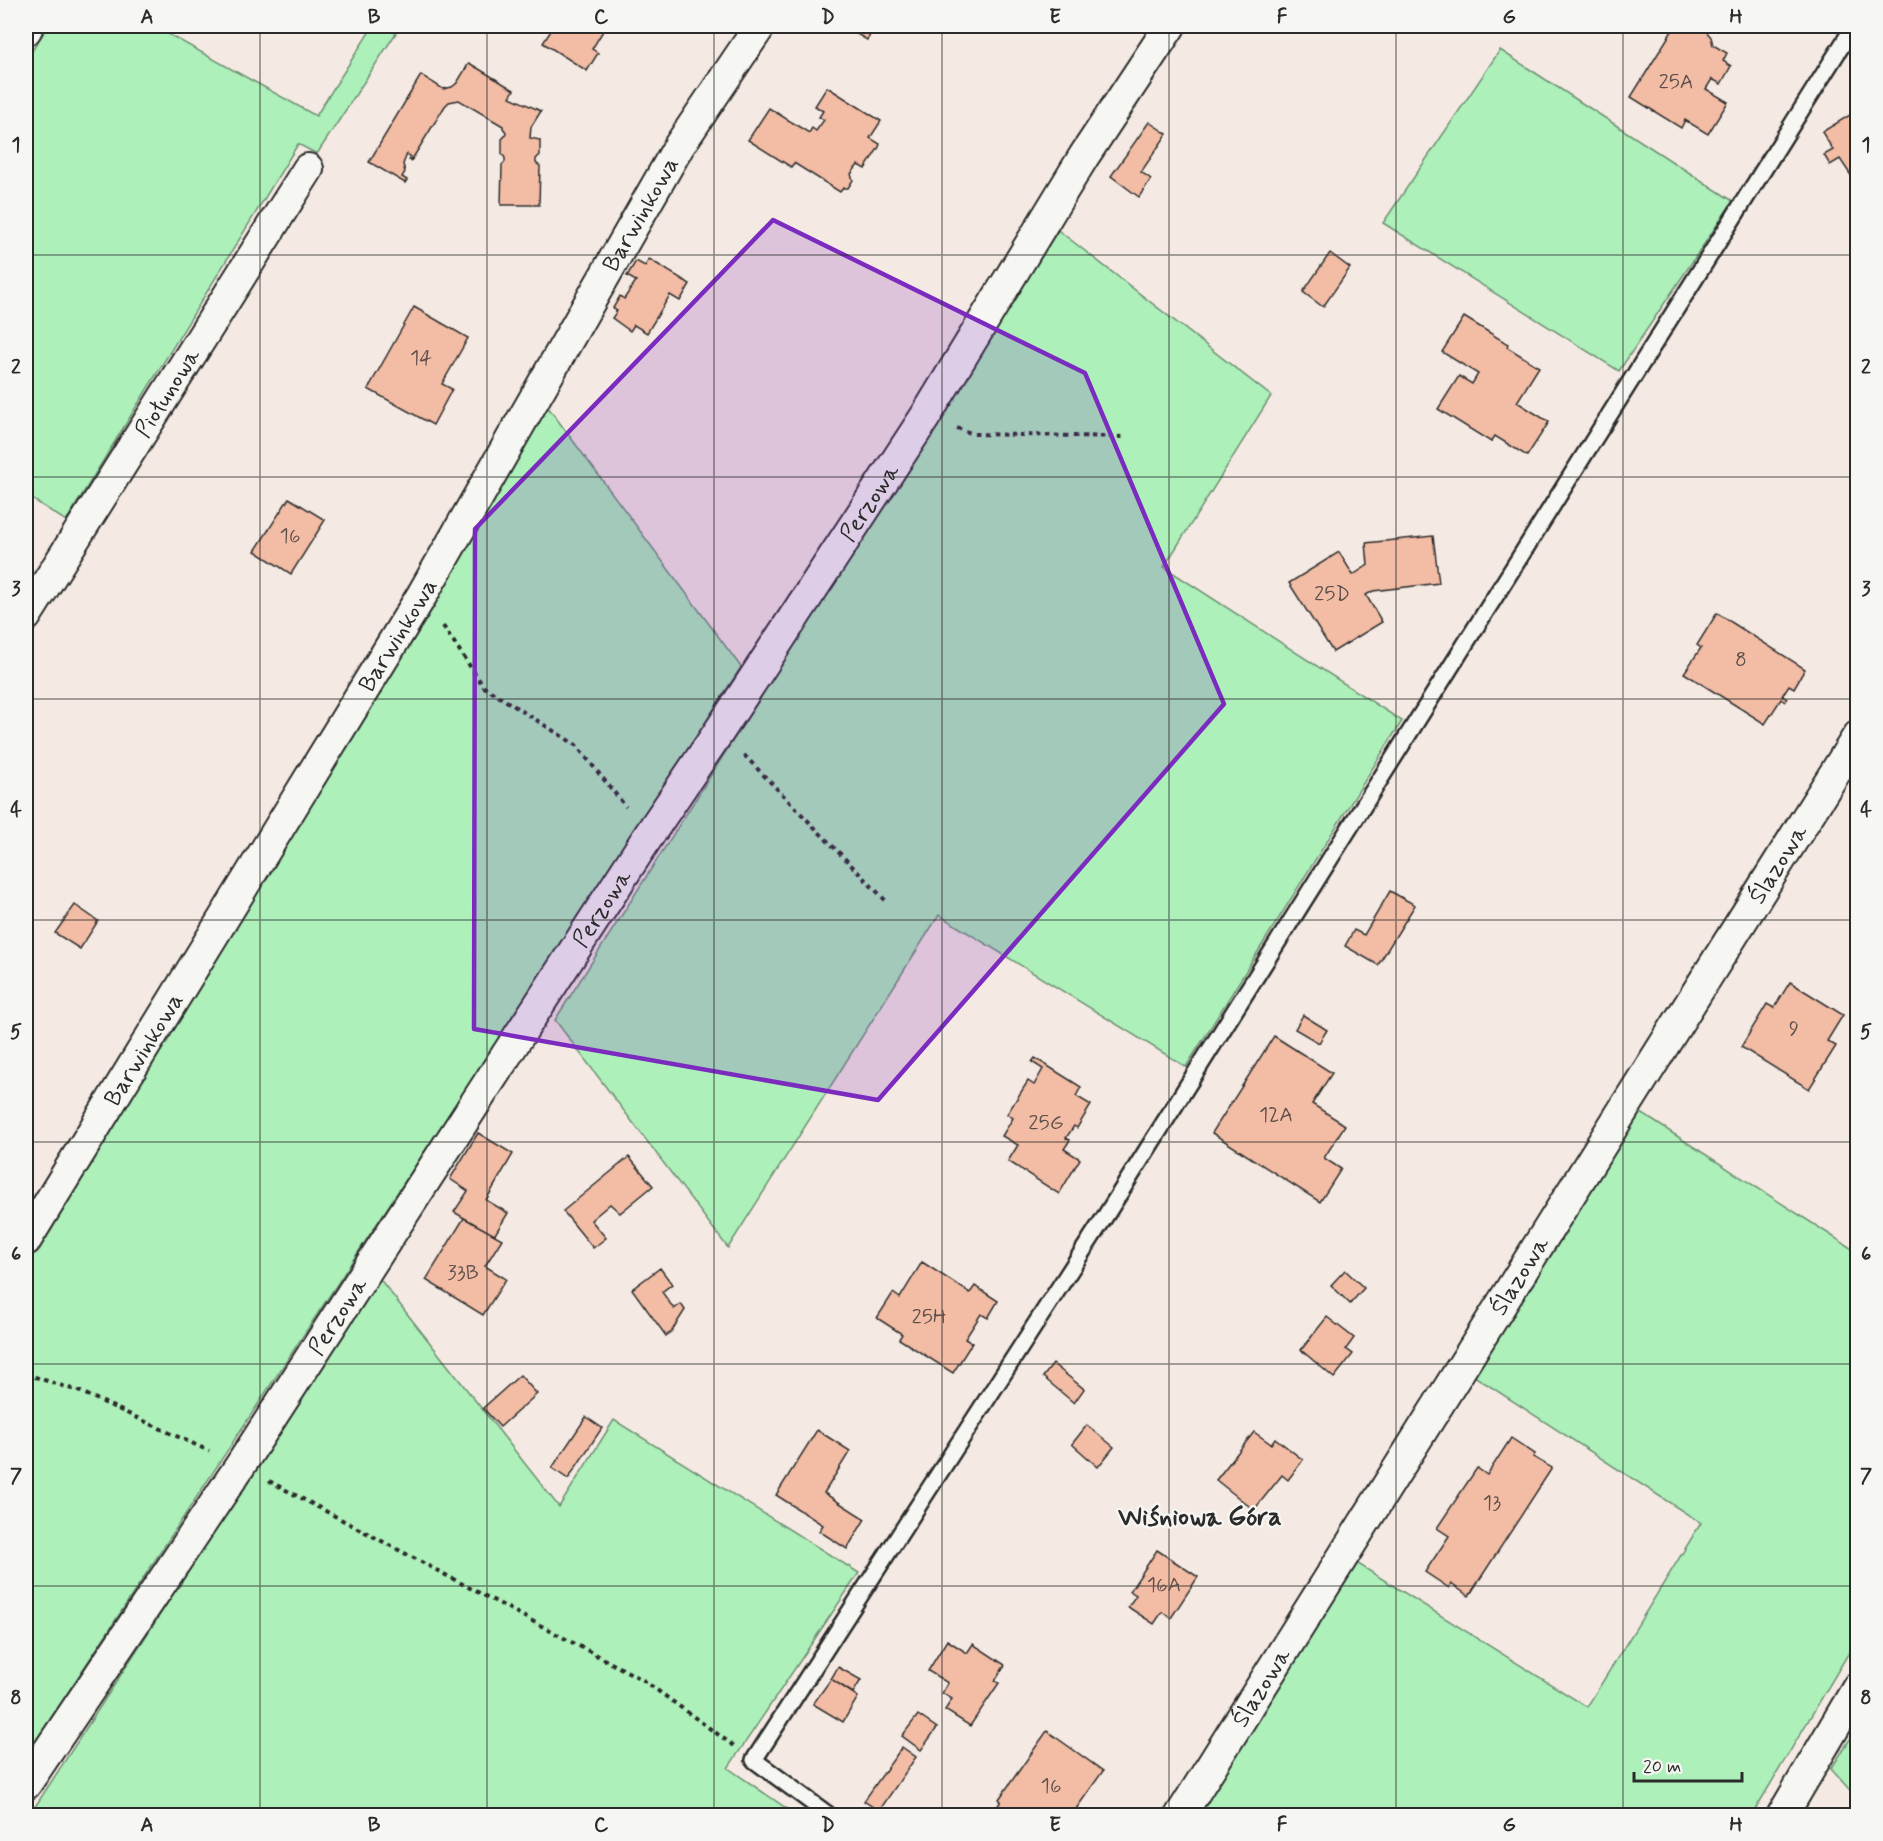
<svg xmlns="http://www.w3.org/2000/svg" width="1883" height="1841" font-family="Mynerve,sans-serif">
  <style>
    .green { fill: #adf0ba; stroke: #6c8e72; stroke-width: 1.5 }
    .building { fill: #f2bca5; stroke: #2b2b2b; stroke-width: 1.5 }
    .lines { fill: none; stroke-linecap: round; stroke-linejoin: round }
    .service-casing { stroke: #2b2b2b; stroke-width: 20 }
    .minor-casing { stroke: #2b2b2b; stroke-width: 34 }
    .path { stroke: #2b2b2b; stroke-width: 4; stroke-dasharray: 4.5 4.5; stroke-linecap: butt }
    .service { stroke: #f6f6f2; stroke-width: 15 }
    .minor { stroke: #f6f6f2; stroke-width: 30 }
    .marked { fill: #7b2cbf; fill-opacity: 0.2; stroke: #7b2cbf; stroke-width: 4.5; stroke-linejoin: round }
    .grid { fill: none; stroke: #2b2b2b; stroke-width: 1.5; stroke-opacity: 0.55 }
    .labels { text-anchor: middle; stroke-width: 4.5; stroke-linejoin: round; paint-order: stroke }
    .number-label { font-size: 21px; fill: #5d4f4a }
    .street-label { font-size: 24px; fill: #2b2b2b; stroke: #f6f6f2 }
    .neighbourhood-label { font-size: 26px; font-weight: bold; fill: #2b2b2b; stroke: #f6f6f2 }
    .neatline { fill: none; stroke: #2b2b2b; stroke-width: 2 }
    .grid-label { font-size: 20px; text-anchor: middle; font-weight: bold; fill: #2b2b2b }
  </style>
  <rect width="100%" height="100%" fill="#f5eae3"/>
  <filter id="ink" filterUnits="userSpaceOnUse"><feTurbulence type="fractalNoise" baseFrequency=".0167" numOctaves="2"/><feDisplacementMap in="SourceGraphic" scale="12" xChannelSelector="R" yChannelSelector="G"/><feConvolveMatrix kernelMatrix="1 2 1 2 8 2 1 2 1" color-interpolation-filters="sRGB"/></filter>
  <g filter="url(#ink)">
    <g class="green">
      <polygon points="48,26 154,26 316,116 373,26 385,26 396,33 317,154 298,144 66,521 26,495 26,60"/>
      <polygon points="1500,50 1733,201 1619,371 1383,223"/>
      <polygon points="1058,230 1271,396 1164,567 1402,721 1186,1067 939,915 728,1248 555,1020"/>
      <polygon points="542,399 741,667 620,855 26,1756 26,1265 417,632"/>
      <polygon points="1638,1111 1857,1252 1857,1639 1752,1815 1189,1816 1352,1560 1587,1707 1701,1523 1471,1374"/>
      <polygon points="379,1278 559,1507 614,1420 859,1573 728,1768 796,1815 29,1816"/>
      <polygon points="1857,1728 1857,1798 1831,1769"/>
    </g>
    <g class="building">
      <polygon points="554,26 606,26 592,49 598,53 587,71 543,43"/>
      <polygon points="843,26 876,26 867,40"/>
      <polygon points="1675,26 1684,26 1691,30 1697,28 1706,31 1711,37 1713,45 1727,53 1723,61 1731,66 1721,84 1712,79 1706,89 1728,102 1708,134 1685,120 1681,128 1631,97"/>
      <polygon points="469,63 514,90 510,97 541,111 531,127 530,138 540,140 540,155 536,159 536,163 540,166 539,205 501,205 502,165 505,162 505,158 502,154 502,139 505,136 506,132 503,128 503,126 459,100 449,102 445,106 411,161 409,160 411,157 407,154 403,164 405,172 402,177 407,180 405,183 369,162 421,75 443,89 452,87 457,83"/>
      <polygon points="827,87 881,121 870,138 880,144 879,147 865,169 858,165 851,174 853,180 848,188 843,188 840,192 794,163 791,167 748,140 769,108 809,133 812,128 816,131 824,120 819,117 823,111 815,106"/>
      <polygon points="1858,110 1858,186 1840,159 1830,165 1824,155 1833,150 1822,132"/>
      <polygon points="1149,122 1167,134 1141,172 1151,179 1139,197 1111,176"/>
      <polygon points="1330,253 1350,268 1323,307 1303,292"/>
      <polygon points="649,259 690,284 680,301 670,295 647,333 634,325 630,331 612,318 617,311 613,308 620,296 624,299 636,281 627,276 636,261 645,266"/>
      <polygon points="414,307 468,338 442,384 452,389 433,425 368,389"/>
      <polygon points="1464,317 1508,344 1507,347 1539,367 1517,402 1549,422 1527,456 1495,436 1491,442 1438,409 1459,376 1472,384 1478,374 1442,352"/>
      <polygon points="289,498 325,520 291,574 255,551"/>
      <polygon points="1433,536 1439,583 1373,591 1366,595 1382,622 1333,652 1289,583 1339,552 1353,575 1368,565 1366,543"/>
      <polygon points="1717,613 1805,669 1794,688 1789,685 1782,696 1787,699 1785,702 1781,699 1765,724 1684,673 1701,648 1697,645"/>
      <polygon points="1390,891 1415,905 1378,965 1345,946 1354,930 1364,935"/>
      <polygon points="75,905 98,921 80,949 55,933"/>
      <polygon points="1790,982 1843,1015 1827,1041 1836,1046 1809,1089 1741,1047 1767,1004 1774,1008"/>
      <polygon points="1303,1015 1327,1030 1319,1043 1295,1029"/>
      <polygon points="1274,1036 1332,1073 1312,1104 1345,1125 1324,1158 1341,1169 1320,1202 1212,1133"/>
      <polygon points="1035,1058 1081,1087 1076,1096 1091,1105 1077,1128 1074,1126 1066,1138 1070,1140 1064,1149 1080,1159 1059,1194 1008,1161 1018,1145 1002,1136 1013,1118 1007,1114 1028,1081 1034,1085 1043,1069 1032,1062"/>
      <polygon points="478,1133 513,1154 486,1200 508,1213 494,1236 454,1212 468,1191 450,1179"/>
      <polygon points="629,1157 653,1186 620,1213 610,1204 591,1220 606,1238 593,1248 563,1211"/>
      <polygon points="464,1218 502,1239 485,1266 506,1279 483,1315 426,1280"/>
      <polygon points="922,1262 970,1293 975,1286 998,1301 988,1318 981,1314 965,1339 972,1343 953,1373 899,1339 902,1334 877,1318 893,1293 900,1298"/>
      <polygon points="660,1268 672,1284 662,1292 674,1309 681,1304 685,1310 671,1332 666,1336 632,1289"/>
      <polygon points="1345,1270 1364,1288 1350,1304 1331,1285"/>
      <polygon points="1327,1317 1354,1338 1346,1349 1353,1354 1334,1378 1301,1350"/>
      <polygon points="1053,1364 1084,1389 1074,1403 1043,1377"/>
      <polygon points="520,1375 537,1394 500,1427 483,1408"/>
      <polygon points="586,1417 602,1428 568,1479 552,1468"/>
      <polygon points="1087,1425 1114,1447 1098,1467 1072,1444"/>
      <polygon points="817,1430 850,1451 824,1493 865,1519 847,1549 819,1531 823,1525 776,1495"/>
      <polygon points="1254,1432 1271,1444 1275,1438 1303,1460 1288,1480 1282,1475 1254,1510 1216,1480"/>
      <polygon points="1511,1438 1535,1454 1533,1457 1552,1468 1469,1596 1451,1584 1449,1588 1425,1572 1449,1536 1437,1528 1477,1468 1487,1475"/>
      <polygon points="1157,1550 1198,1577 1171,1618 1162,1612 1154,1624 1128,1607 1136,1595 1130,1591"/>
      <polygon points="947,1640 967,1653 973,1644 1005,1665 995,1681 999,1683 970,1726 945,1710 952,1699 942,1693 948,1683 928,1671"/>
      <polygon points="838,1667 861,1680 853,1693 831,1679"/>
      <polygon points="831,1679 858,1697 843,1722 813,1704"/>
      <polygon points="918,1715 937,1728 921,1750 902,1736"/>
      <polygon points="1047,1731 1103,1771 1071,1816 991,1816 1001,1801 999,1799"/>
      <polygon points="902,1747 916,1757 879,1811 864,1801"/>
    </g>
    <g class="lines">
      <g class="service-casing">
        <polyline id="service" points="830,1816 754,1760 1106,1215 1854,26"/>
      </g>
      <g class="minor-casing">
        <g id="minor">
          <polyline points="26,30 28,26"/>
          <path id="s1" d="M26 616 308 169"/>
          <path id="s2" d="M26 1240 422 595 679 146 760 26"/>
          <path id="s3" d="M26 1784 240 1466 649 835 720 730 925 417 1084 156 1170 26"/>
          <path id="s4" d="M1180 1816 1858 736"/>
          <polyline points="1782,1816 1858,1687"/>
        </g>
      </g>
      <g class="path">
        <polyline points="957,428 973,434 1126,437"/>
        <polyline points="443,626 484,687 576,745 626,807"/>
        <polyline points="744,755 888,903"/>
        <polyline points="26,1374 81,1392 209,1451"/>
        <polyline points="269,1481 643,1680 734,1746"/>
      </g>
      <use href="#service" class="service"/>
      <use href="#minor" class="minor"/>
    </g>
  </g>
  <path class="marked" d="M773 220 1085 373 1224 704 878 1100 474 1029 475 529Z"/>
  <path class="grid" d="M260 26V1816M487 26V1816M714 26V1816M942 26V1816M1169 26V1816M1396 26V1816M1623 26V1816M26 255H1858M26 477H1858M26 699H1858M26 920H1858M26 1142H1858M26 1364H1858M26 1586H1858"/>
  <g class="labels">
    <g class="number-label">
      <text x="1676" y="88">25A</text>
      <text x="421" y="364">14</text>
      <text x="290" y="542">16</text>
      <text x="1332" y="600">25D</text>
      <text x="1741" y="666">8</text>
      <text x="1794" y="1035">9</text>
      <text x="1276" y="1121">12A</text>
      <text x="1046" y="1129">25G</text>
      <text x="463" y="1279">33B</text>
      <text x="929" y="1323">25H</text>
      <text x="1492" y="1509">13</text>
      <text x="1164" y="1591">16A</text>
      <text x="1051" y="1792">16</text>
    </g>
    <g class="street-label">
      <text dy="8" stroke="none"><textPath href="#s2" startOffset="1196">Barwinkowa</textPath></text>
      <text dy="8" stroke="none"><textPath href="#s1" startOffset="264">Piołunowa</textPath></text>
      <text dy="8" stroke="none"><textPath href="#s3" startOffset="1534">Perzowa</textPath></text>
      <text dy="8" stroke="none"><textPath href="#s2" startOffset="710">Barwinkowa</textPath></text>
      <text dy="8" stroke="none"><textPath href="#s4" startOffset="1124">Ślazowa</textPath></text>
      <text dy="8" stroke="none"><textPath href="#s3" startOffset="1048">Perzowa</textPath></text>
      <text dy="8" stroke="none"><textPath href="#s2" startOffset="224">Barwinkowa</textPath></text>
      <text dy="8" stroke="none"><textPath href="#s4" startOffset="638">Ślazowa</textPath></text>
      <text dy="8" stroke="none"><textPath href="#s3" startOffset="562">Perzowa</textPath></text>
      <text dy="8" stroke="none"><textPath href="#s4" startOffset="152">Ślazowa</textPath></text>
    </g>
    <g class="neighbourhood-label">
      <text x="1200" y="1525">Wiśniowa Góra</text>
    </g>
  </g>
  <rect width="1883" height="1841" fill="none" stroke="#f6f6f2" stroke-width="66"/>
  <path d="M1634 1772v9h108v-9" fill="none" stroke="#2b2b2b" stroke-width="3"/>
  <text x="1643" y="1772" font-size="18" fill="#2b2b2b" stroke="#f6f6f2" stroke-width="4.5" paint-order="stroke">20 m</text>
  <rect x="33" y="33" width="1817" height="1775" class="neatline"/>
  <g class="grid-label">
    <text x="147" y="23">A</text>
    <text x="374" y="23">B</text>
    <text x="601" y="23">C</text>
    <text x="828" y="23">D</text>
    <text x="1055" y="23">E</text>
    <text x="1282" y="23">F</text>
    <text x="1509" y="23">G</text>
    <text x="1736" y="23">H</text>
    <text x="16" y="151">1</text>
    <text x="1866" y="151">1</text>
    <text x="16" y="373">2</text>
    <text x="1866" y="373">2</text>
    <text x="16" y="595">3</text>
    <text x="1866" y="595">3</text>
    <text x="16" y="816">4</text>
    <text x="1866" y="816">4</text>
    <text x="16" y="1038">5</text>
    <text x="1866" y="1038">5</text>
    <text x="16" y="1260">6</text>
    <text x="1866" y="1260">6</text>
    <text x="16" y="1482">7</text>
    <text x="1866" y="1482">7</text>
    <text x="16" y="1704">8</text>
    <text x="1866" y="1704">8</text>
    <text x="147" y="1831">A</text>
    <text x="374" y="1831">B</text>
    <text x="601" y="1831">C</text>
    <text x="828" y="1831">D</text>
    <text x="1055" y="1831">E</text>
    <text x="1282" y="1831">F</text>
    <text x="1509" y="1831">G</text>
    <text x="1736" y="1831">H</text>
  </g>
</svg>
